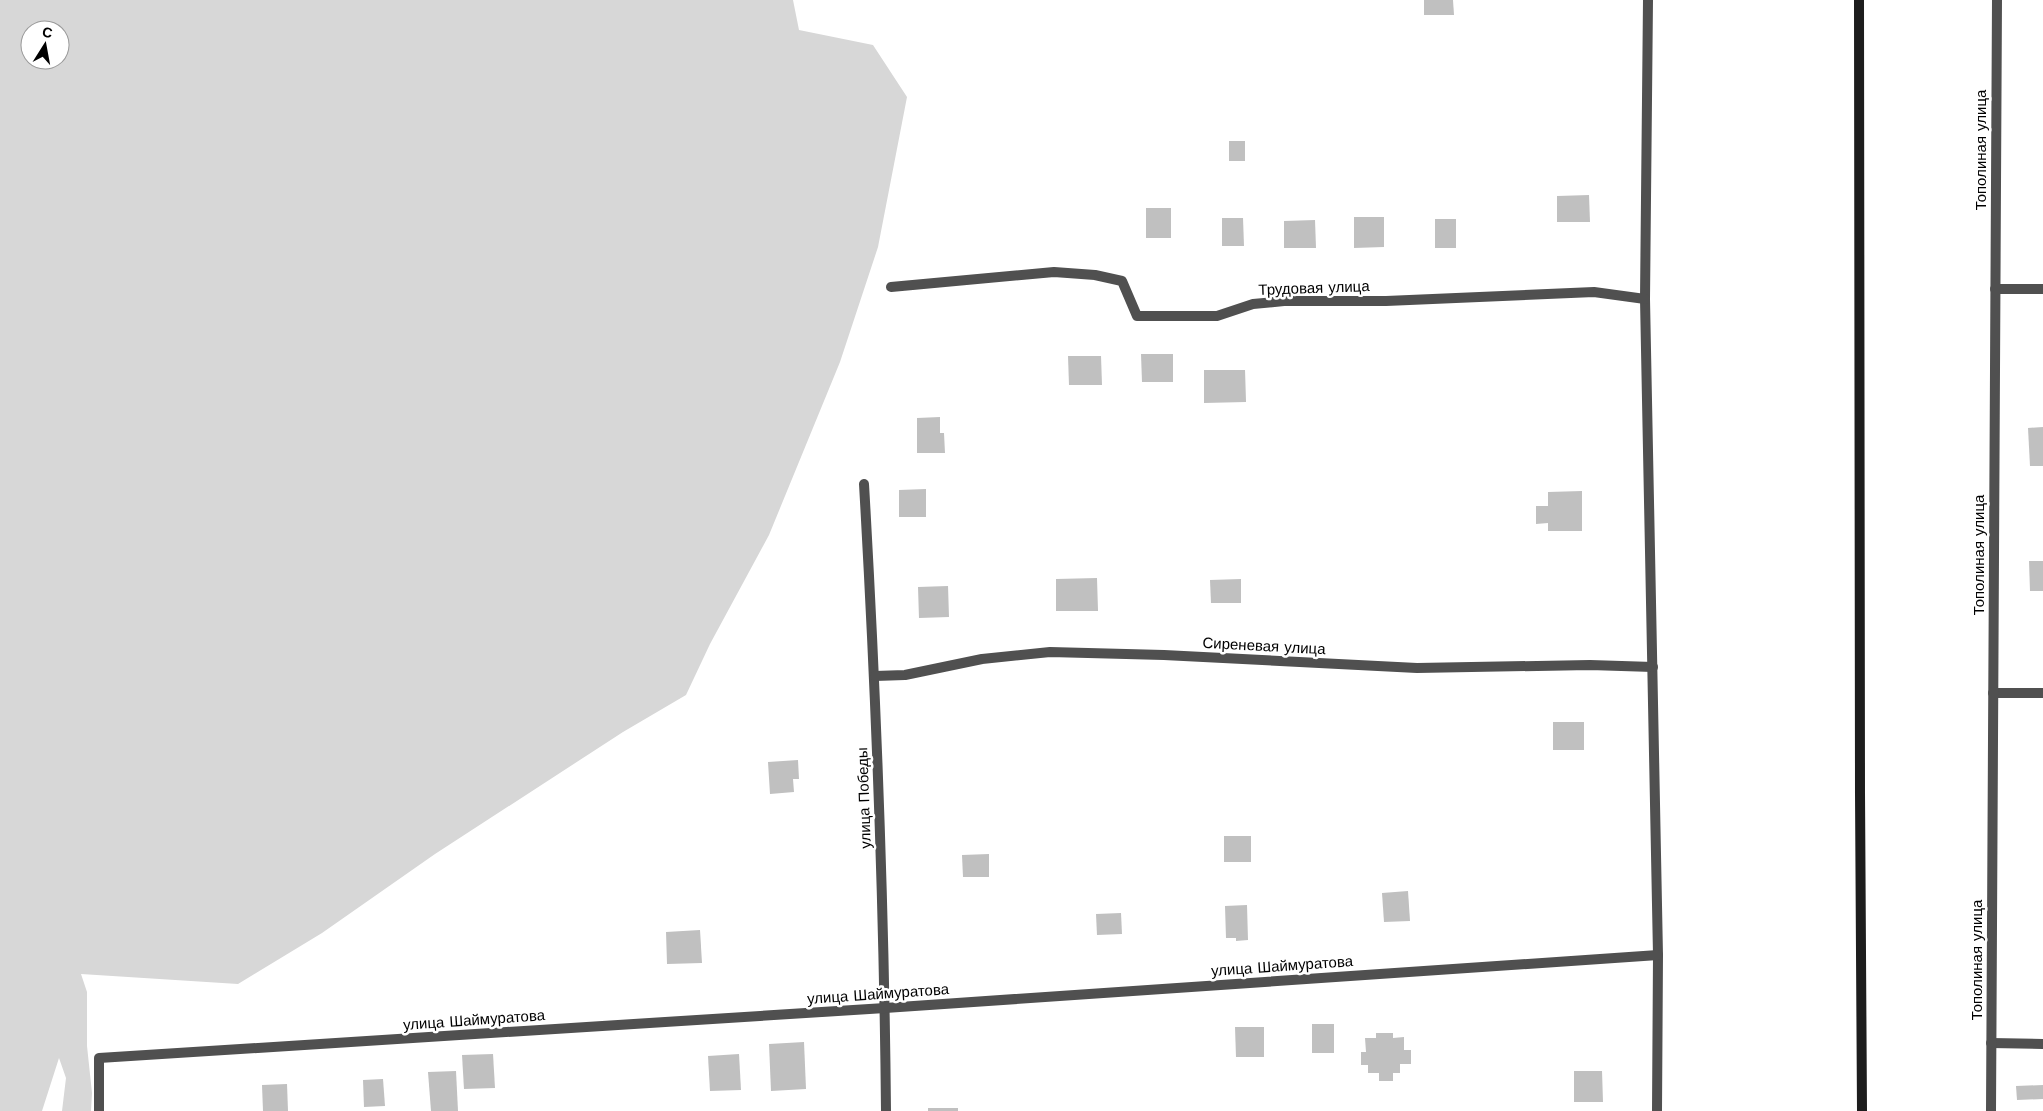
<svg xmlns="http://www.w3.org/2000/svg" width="2043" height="1111" font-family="'Work Sans',sans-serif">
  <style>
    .green { fill: #d7d7d7; fill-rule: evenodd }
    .building { fill: #c0c0c0 }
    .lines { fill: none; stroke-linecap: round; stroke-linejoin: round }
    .street { stroke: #505050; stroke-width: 10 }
    .secondary { stroke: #1d1d1d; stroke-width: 10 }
    .labels { text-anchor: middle; stroke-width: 5; stroke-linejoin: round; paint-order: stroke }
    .street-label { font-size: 15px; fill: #000; stroke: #fff }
  </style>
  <rect width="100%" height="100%" fill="#fff"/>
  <path class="green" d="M0 0H793L799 30 873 45 907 97 878 247 840 362 769 535 710 644 686 695 623 732 435 854 322 933 238 984 81 974 87 992V1046L92 1093 91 1111H62L66 1078 59 1058 42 1111H0ZM30 30H60V60H30Z"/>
  <g class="building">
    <polygon points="1424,0 1453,0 1454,15 1424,15"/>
    <rect x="1229" y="141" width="16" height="20"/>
    <polygon points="1589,195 1590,222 1557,222 1557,196"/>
    <rect x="1146" y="208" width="25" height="30"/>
    <polygon points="1354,217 1384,217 1384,247 1354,248"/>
    <polygon points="1222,218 1243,218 1244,246 1222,246"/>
    <rect x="1435" y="219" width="21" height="29"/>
    <polygon points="1315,220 1316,248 1284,248 1284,221"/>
    <polygon points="1141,354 1173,354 1173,382 1142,382"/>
    <polygon points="1068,356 1101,356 1102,385 1069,385"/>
    <polygon points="1204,370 1245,370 1246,402 1204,403"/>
    <polygon points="940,417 940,433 944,433 945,453 917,453 917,418"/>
    <polygon points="2043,427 2043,466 2030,466 2028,428"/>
    <polygon points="926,489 926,517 899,517 899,490"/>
    <polygon points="1582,491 1582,531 1548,531 1548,523 1536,524 1536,506 1548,506 1548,492"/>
    <polygon points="2029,561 2043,561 2043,591 2030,591"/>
    <polygon points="1097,578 1098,611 1056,611 1056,579"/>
    <polygon points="1241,579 1241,603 1211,603 1210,580"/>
    <polygon points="948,586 949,617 919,618 918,587"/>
    <rect x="1553" y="722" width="31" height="28"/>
    <polygon points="798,760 799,779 793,779 794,792 770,794 768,762"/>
    <rect x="1224" y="836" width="27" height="26"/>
    <polygon points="989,854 989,877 963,877 962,855"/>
    <polygon points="1408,891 1410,921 1384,922 1382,893"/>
    <polygon points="1247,905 1248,940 1236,941 1236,938 1226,938 1225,906"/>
    <polygon points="1121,913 1122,934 1097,935 1096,914"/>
    <polygon points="700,930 702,963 667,964 666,932"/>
    <rect x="1312" y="1024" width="22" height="29"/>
    <polygon points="1235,1027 1264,1027 1264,1057 1236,1057"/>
    <polygon points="1376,1033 1393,1033 1393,1038 1404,1037 1404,1050 1411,1050 1411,1064 1400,1064 1400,1073 1393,1073 1393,1081 1379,1081 1379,1073 1368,1073 1368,1065 1361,1065 1361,1052 1366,1052 1365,1038 1376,1038"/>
    <polygon points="804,1042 806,1089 771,1091 769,1044"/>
    <polygon points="493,1054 495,1088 464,1089 462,1055"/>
    <polygon points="739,1054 741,1090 710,1091 708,1056"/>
    <polygon points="456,1071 458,1111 431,1111 428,1072"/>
    <polygon points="1574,1071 1602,1071 1603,1102 1574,1102"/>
    <polygon points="383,1079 385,1106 364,1107 363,1080"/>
    <polygon points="287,1084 288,1111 263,1111 262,1085"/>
    <polygon points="2043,1085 2043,1099 2017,1100 2016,1086"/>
    <rect x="928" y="1108" width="30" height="3"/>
  </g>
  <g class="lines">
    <g class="street">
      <polyline points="1648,0 1645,299 1658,955 1657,1111"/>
      <polyline points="891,287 1054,272 1095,275 1122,281 1137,316 1217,316 1253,304 1284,301 1386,301 1594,292 1645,299"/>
      <polyline points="1995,289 2043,289"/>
      <path d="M864 484C876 693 884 902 886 1111"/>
      <polyline points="875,676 905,675 982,659 1050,652 1164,655 1417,668 1590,665 1653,667"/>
      <polyline points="1993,693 2043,693"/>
      <polyline points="1991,1043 2043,1044"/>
      <polyline points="99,1111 99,1058 885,1008 1658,955"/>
      <polyline points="1991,1111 1997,0"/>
    </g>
    <polyline class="secondary" points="1859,0 1860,793 1862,1111"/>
  </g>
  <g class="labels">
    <g class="street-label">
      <text transform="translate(1981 150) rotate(-90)" y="5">Тополиная улица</text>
      <text transform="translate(1314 288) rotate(-2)" y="5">Трудовая улица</text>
      <text transform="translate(1979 555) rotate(-90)" y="5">Тополиная улица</text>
      <text transform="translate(1264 646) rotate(3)" y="5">Сиреневая улица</text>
      <text transform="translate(864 798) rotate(-92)" y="5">улица Победы</text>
      <text transform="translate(1977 960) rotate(-90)" y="5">Тополиная улица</text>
      <text transform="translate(1282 966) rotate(-4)" y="5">улица Шаймуратова</text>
      <text transform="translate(878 994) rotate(-4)" y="5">улица Шаймуратова</text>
      <text transform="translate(474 1020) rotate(-4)" y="5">улица Шаймуратова</text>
    </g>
  </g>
  <g transform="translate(45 45) rotate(11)"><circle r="24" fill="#ffffff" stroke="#999999"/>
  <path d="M0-4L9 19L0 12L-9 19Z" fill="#000000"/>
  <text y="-8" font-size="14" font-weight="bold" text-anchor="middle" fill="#000000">С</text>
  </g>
</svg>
